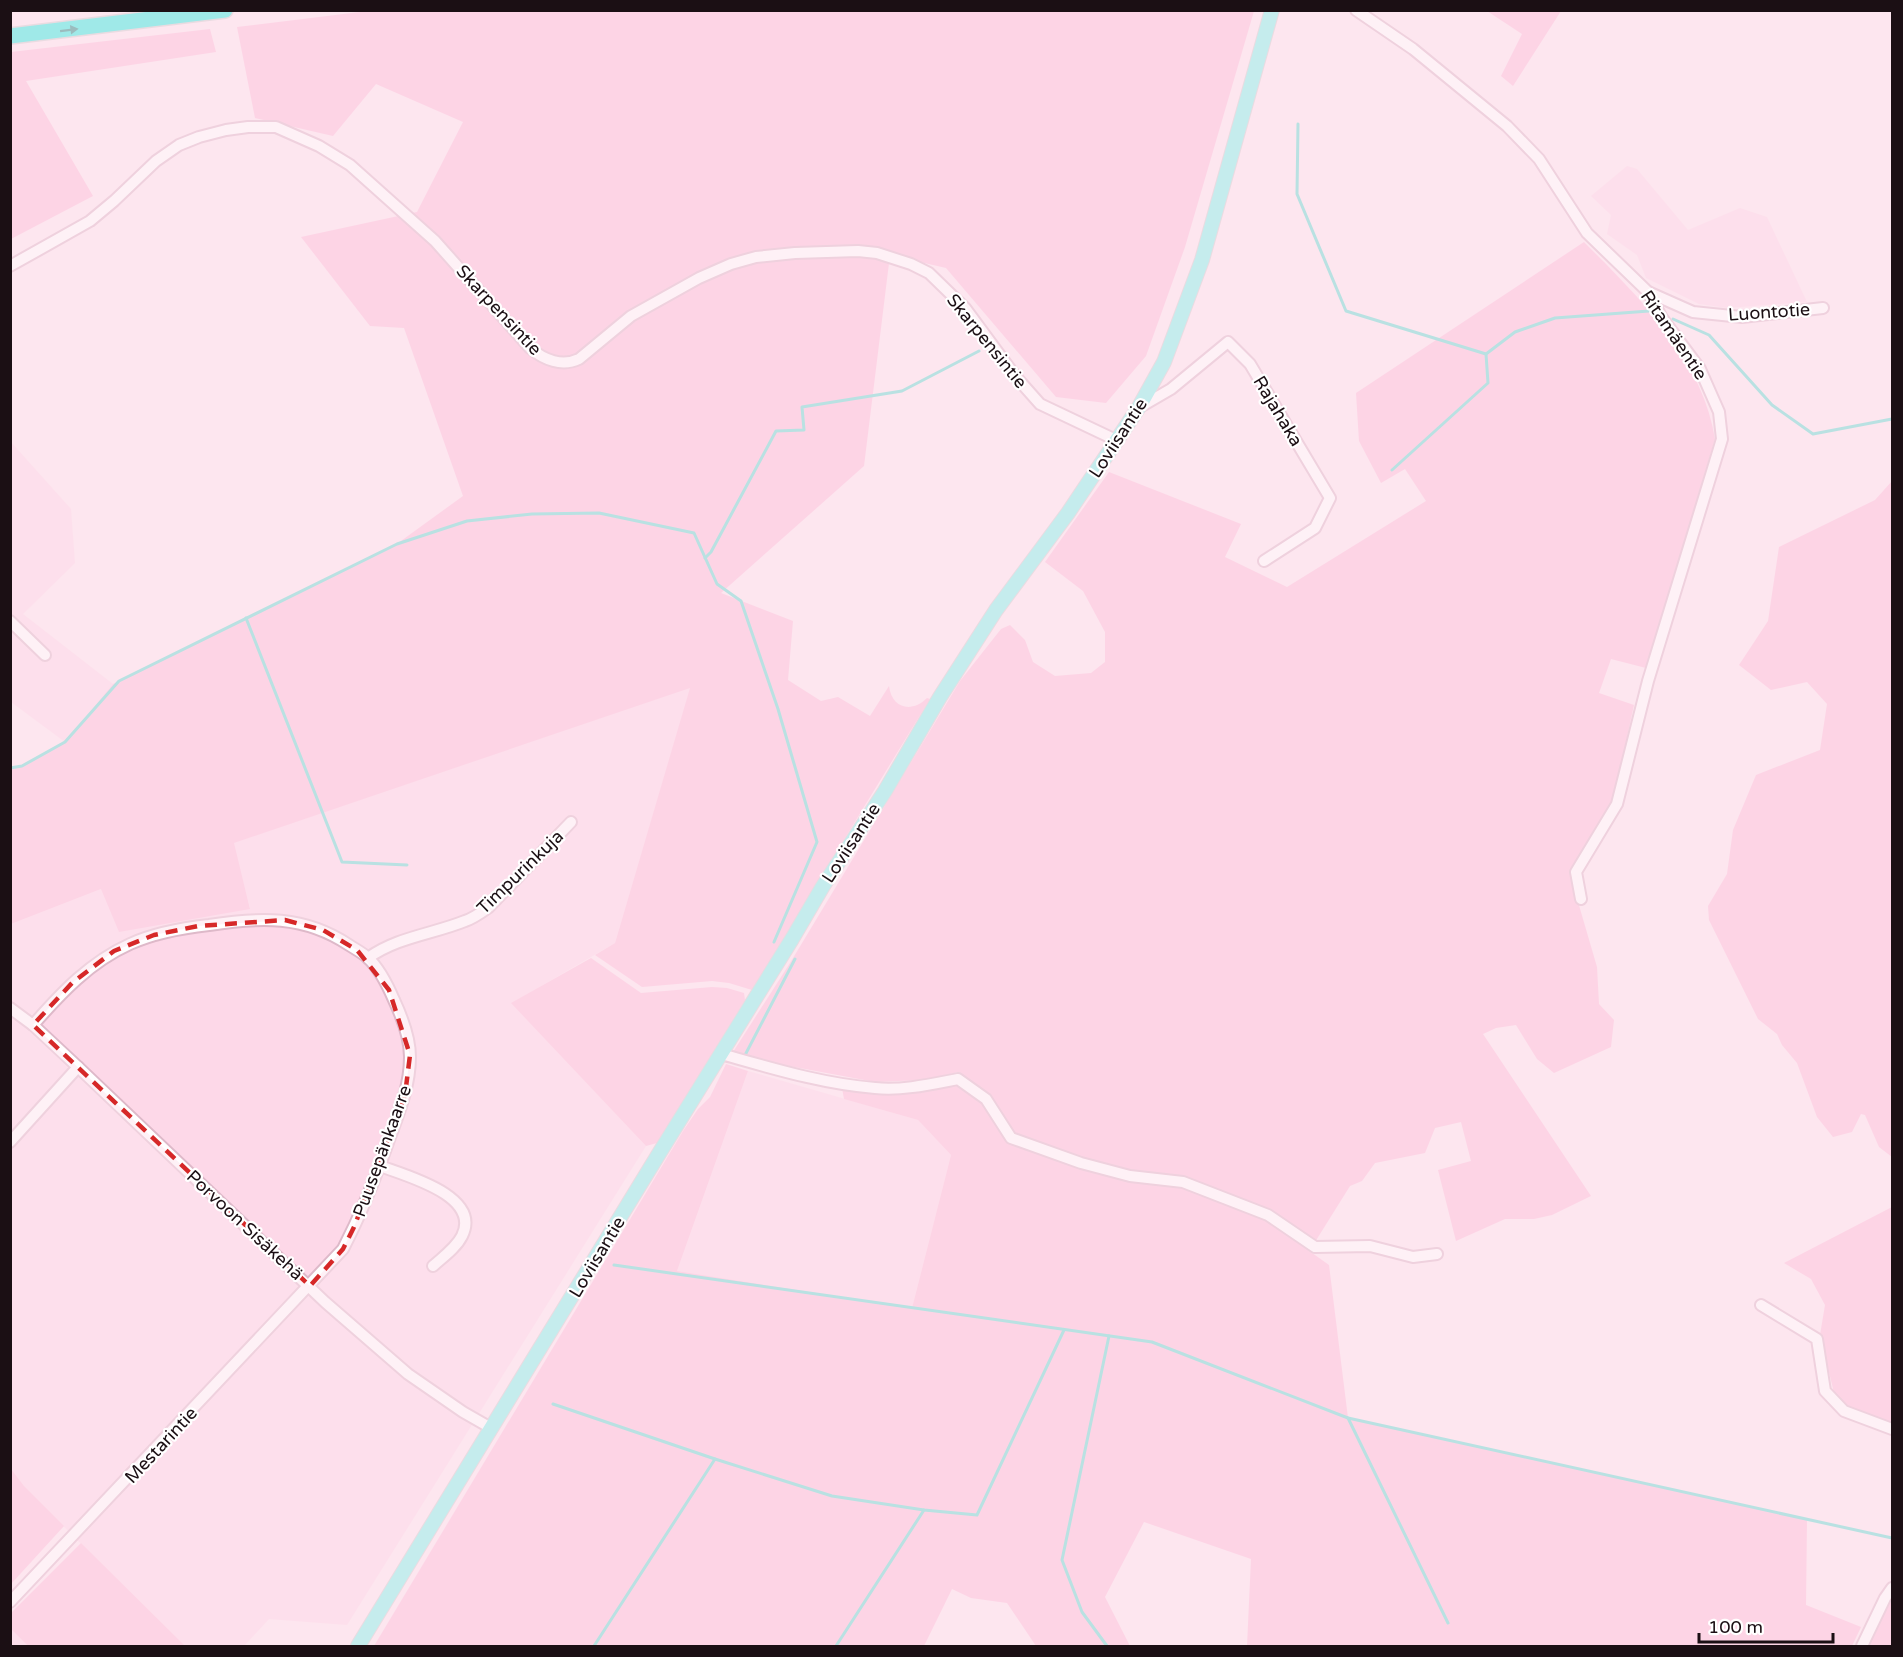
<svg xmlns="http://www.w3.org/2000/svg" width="1903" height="1657" font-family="'Varela Round',sans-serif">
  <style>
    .built { fill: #fdd8e8 }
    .green { fill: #fdbfda }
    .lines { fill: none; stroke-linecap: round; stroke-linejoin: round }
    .stream { stroke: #66dcd2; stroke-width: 3 }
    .minor-casing { stroke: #deb9c9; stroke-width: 14 }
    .major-casing { stroke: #d1cfd0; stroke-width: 16 }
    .highway-casing { stroke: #d1cfd0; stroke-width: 18 }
    .minor { stroke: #fff; stroke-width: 10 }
    .major { stroke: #81f4ec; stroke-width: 14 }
    .highway { stroke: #2dede0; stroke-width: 15 }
    .oneway { fill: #258984 }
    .marked { fill: none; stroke: #d62828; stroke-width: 4.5; stroke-dasharray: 12 8; stroke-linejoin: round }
    .labels { text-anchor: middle; stroke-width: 4.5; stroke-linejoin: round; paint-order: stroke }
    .street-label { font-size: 18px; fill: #1b0f14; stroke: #fff }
  </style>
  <rect width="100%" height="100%" fill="#fde6ef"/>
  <g class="built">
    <polygon points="1627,166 1637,169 1688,230 1740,208 1767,217 1807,302 1727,308 1699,304 1646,278 1637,255 1607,234 1611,215 1591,196"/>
    <polygon points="10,441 71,509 75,563 23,614 113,684 65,742 11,702"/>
    <polygon points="691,687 615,943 512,1003 646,1146 347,1625 269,1619 244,1646 184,1646 25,1488 11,1469 11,924 101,889 250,908 233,843"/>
    <polygon points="748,1071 918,1120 951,1155 912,1308 677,1271"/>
    <polygon points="11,1629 28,1646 11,1646"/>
  </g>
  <g class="green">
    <path d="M376 10 1254 11 1185 247 1146 356 1106 403 1056 397 946 268 890 255 864 466 721 593 793 621 788 680 821 701 838 697 870 716 889 686C892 709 912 713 927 698L930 699 752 990 729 983 712 981 642 987 595 955 615 943 690 688 234 843 250 909 119 932 101 889 11 924V768L22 766 65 742 113 684 394 546 463 496 404 328 370 326 301 237 417 212 463 122 376 84 333 136 255 118 237 27Z"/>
    <polygon points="1487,11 1561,11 1513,86 1501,76 1522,34"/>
    <polygon points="210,29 216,52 26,81 93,196 11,239 11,52"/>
    <path d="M1584 242C1639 297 1703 360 1715 439L1646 668 1611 659 1599 693 1634 705 1613 802 1573 870 1576 895 1597 967 1599 1004 1614 1020 1611 1047 1554 1073 1537 1059 1516 1025 1496 1028 1483 1034 1591 1196 1552 1215 1534 1219H1505L1456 1241 1438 1170 1471 1161 1461 1122 1435 1128 1425 1153 1375 1163 1362 1181 1350 1186 1315 1242 1270 1210 1184 1177 1128 1171 1075 1156 1014 1133 990 1095 959 1072 922 1080 875 1082 789 1066 733 1052 790 963 960 681 1001 629 1010 625 1025 640 1033 662 1055 676 1091 673 1105 662V632L1083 591 1045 562 1109 472 1241 524 1225 557 1287 587 1426 501 1405 469 1381 483 1359 441 1356 393Z"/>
    <polygon points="1892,481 1892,1157 1879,1147 1865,1115 1861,1114 1852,1132 1833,1137 1817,1117 1797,1063 1782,1045 1777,1034 1758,1019 1709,920 1708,906 1727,874 1733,830 1756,775 1820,750 1827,704 1807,682 1771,690 1739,665 1768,621 1779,547 1875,500"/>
    <polygon points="591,958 641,993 712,987 727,988 744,993 745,1000 657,1143 646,1146 511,1003"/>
    <polygon points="726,1064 748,1071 677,1271 912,1308 951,1155 918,1120 844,1099 842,1088 880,1094 928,1091 955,1085 981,1103 1007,1142 1080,1169 1130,1181 1180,1187 1263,1218 1329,1265 1348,1418 1807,1520 1806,1605 1861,1627 1852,1646 1247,1646 1251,1559 1144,1522 1105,1597 1130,1646 1036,1646 1007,1603 971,1598 952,1589 924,1646 374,1646 683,1131 698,1109 710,1097"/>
    <polygon points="1892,1207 1892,1425 1845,1408 1835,1397 1820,1335 1825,1305 1811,1279 1784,1263"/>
    <polygon points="11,1469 24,1486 64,1526 11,1584"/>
    <polygon points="81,1543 185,1646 28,1646 11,1629 11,1613"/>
    <polygon points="1892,1594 1892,1646 1866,1646"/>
  </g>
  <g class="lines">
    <g class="stream">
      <polyline points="1298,124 1297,194 1346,311 1486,354"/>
      <polyline points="1673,319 1709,335 1772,405 1813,434 1892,419"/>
      <polyline points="1392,470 1488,383 1486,354 1515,332 1555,318 1649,311"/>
      <polyline points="705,558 711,552 776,431 804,430 802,407 902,391 979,351"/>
      <polyline points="246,618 342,862 407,865"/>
      <polyline points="10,768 22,766 65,742 119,681 397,544 467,521 532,514 599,513 694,533 717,584 741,601 778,709 817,842 774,942"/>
      <polyline points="743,1059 795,959"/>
      <polyline points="614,1265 1152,1342 1348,1418 1892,1538"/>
      <polyline points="553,1404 715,1459 832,1496 924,1510 977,1515 1064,1330"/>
      <polyline points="1348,1418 1448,1623"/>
      <polyline points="594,1646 715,1459"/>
      <polyline points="836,1646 924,1510"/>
      <polyline points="1107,1646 1082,1612 1062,1560 1109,1336"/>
    </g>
    <g class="minor-casing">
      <g id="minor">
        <polyline points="1356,10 1413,49 1507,126 1539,159 1587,233 1648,292 1662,318 1700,369 1719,412 1722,439 1648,681 1617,804 1576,872 1581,899"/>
        <path d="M10 266 90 221 114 201 156 161 179 145 199 137 226 130 248 127H276L319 146 350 165 435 241 530 348C544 360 562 367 579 359L631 316 699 278 731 264 756 257 795 253 858 251 877 253 911 264 929 273 965 308 1016 377 1040 404 1118 441"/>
        <polyline points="1648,292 1693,312 1742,317 1823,308"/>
        <polyline points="1140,407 1171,389 1228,342 1250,364 1330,498 1315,528 1264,561"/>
        <polyline points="10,621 45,655"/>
        <path d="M368 958C397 937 433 934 465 921 474 918 482 912 489 907L571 822"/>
        <polyline points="10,1008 33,1025 78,1067 325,1302 408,1374 463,1412 491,1428"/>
        <path d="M721 1054C771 1068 823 1084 875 1088 902 1091 932 1084 958 1079L986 1099 1011 1138 1081 1163 1130 1176 1183 1182 1268 1215 1315 1247 1370 1246 1413 1257 1437 1254"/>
        <polyline points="10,1142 78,1067"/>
        <path d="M380 1166C407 1176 482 1196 462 1236 456 1248 443 1257 433 1266"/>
        <polyline points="1761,1305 1817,1339 1825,1391 1844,1411 1892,1429"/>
        <path d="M10 1602 343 1249C361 1214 376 1177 389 1140 399 1113 410 1086 410 1057 410 1037 402 1017 394 1000 388 986 379 968 368 958 363 953 355 949 349 945 304 915 260 917 209 925 182 928 154 933 130 944 90 962 61 993 33 1025"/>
        <polyline points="1862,1646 1885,1598 1892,1588"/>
      </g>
    </g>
    <g class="major-casing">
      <polyline id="major" points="358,1646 660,1152 792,939 823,886 885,791 940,697 996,610 1068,513 1139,407 1164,362 1202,260 1272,10"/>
    </g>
    <g class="highway-casing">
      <polyline id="highway" points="10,36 225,10"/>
    </g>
    <use href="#minor" class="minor"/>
    <use href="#major" class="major"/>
    <use href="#highway" class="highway"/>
  </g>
  <defs><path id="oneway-solid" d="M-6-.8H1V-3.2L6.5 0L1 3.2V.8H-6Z" transform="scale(1.5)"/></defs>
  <use class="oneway" href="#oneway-solid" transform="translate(69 30) rotate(-7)"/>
  <path d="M0 0H1903V1657H0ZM285 920 323 930 357 950 389 990 410 1055 405 1095 354 1227 343 1249 310 1286 33 1025 72 983 114 951 154 935 198 926Z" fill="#fde6ef" fill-opacity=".55" fill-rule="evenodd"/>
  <path class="marked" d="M285 920 323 930 357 950 389 990 410 1055 405 1095 354 1227 343 1249 310 1286 33 1025 72 983 114 951 154 935 198 926Z"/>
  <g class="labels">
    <g class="street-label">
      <text transform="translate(499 310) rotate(47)" y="6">Skarpensintie</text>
      <text transform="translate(1769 312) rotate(-4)" y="6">Luontotie</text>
      <text transform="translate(1674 335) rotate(56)" y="6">Ritamäentie</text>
      <text transform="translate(987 341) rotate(51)" y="6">Skarpensintie</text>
      <text transform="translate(1278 411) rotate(59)" y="6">Rajahaka</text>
      <text transform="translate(1118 438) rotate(-57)" y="6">Loviisantie</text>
      <text transform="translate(851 843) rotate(-57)" y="6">Loviisantie</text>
      <text transform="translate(520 872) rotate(-44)" y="6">Timpurinkuja</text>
      <text transform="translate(382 1151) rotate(-70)" y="6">Puusepänkaarre</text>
      <text transform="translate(245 1225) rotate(43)" y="6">Porvoon Sisäkehä</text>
      <text transform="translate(597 1257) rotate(-59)" y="6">Loviisantie</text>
      <text transform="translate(161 1445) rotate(-47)" y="6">Mestarintie</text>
    </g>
  </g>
  <rect width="1903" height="1657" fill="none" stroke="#1b0f14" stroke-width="24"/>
  <path d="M1699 1633v9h134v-9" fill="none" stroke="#1b0f14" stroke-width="3"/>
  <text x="1708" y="1633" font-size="18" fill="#1b0f14" stroke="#ffffff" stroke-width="4.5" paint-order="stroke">100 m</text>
</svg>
